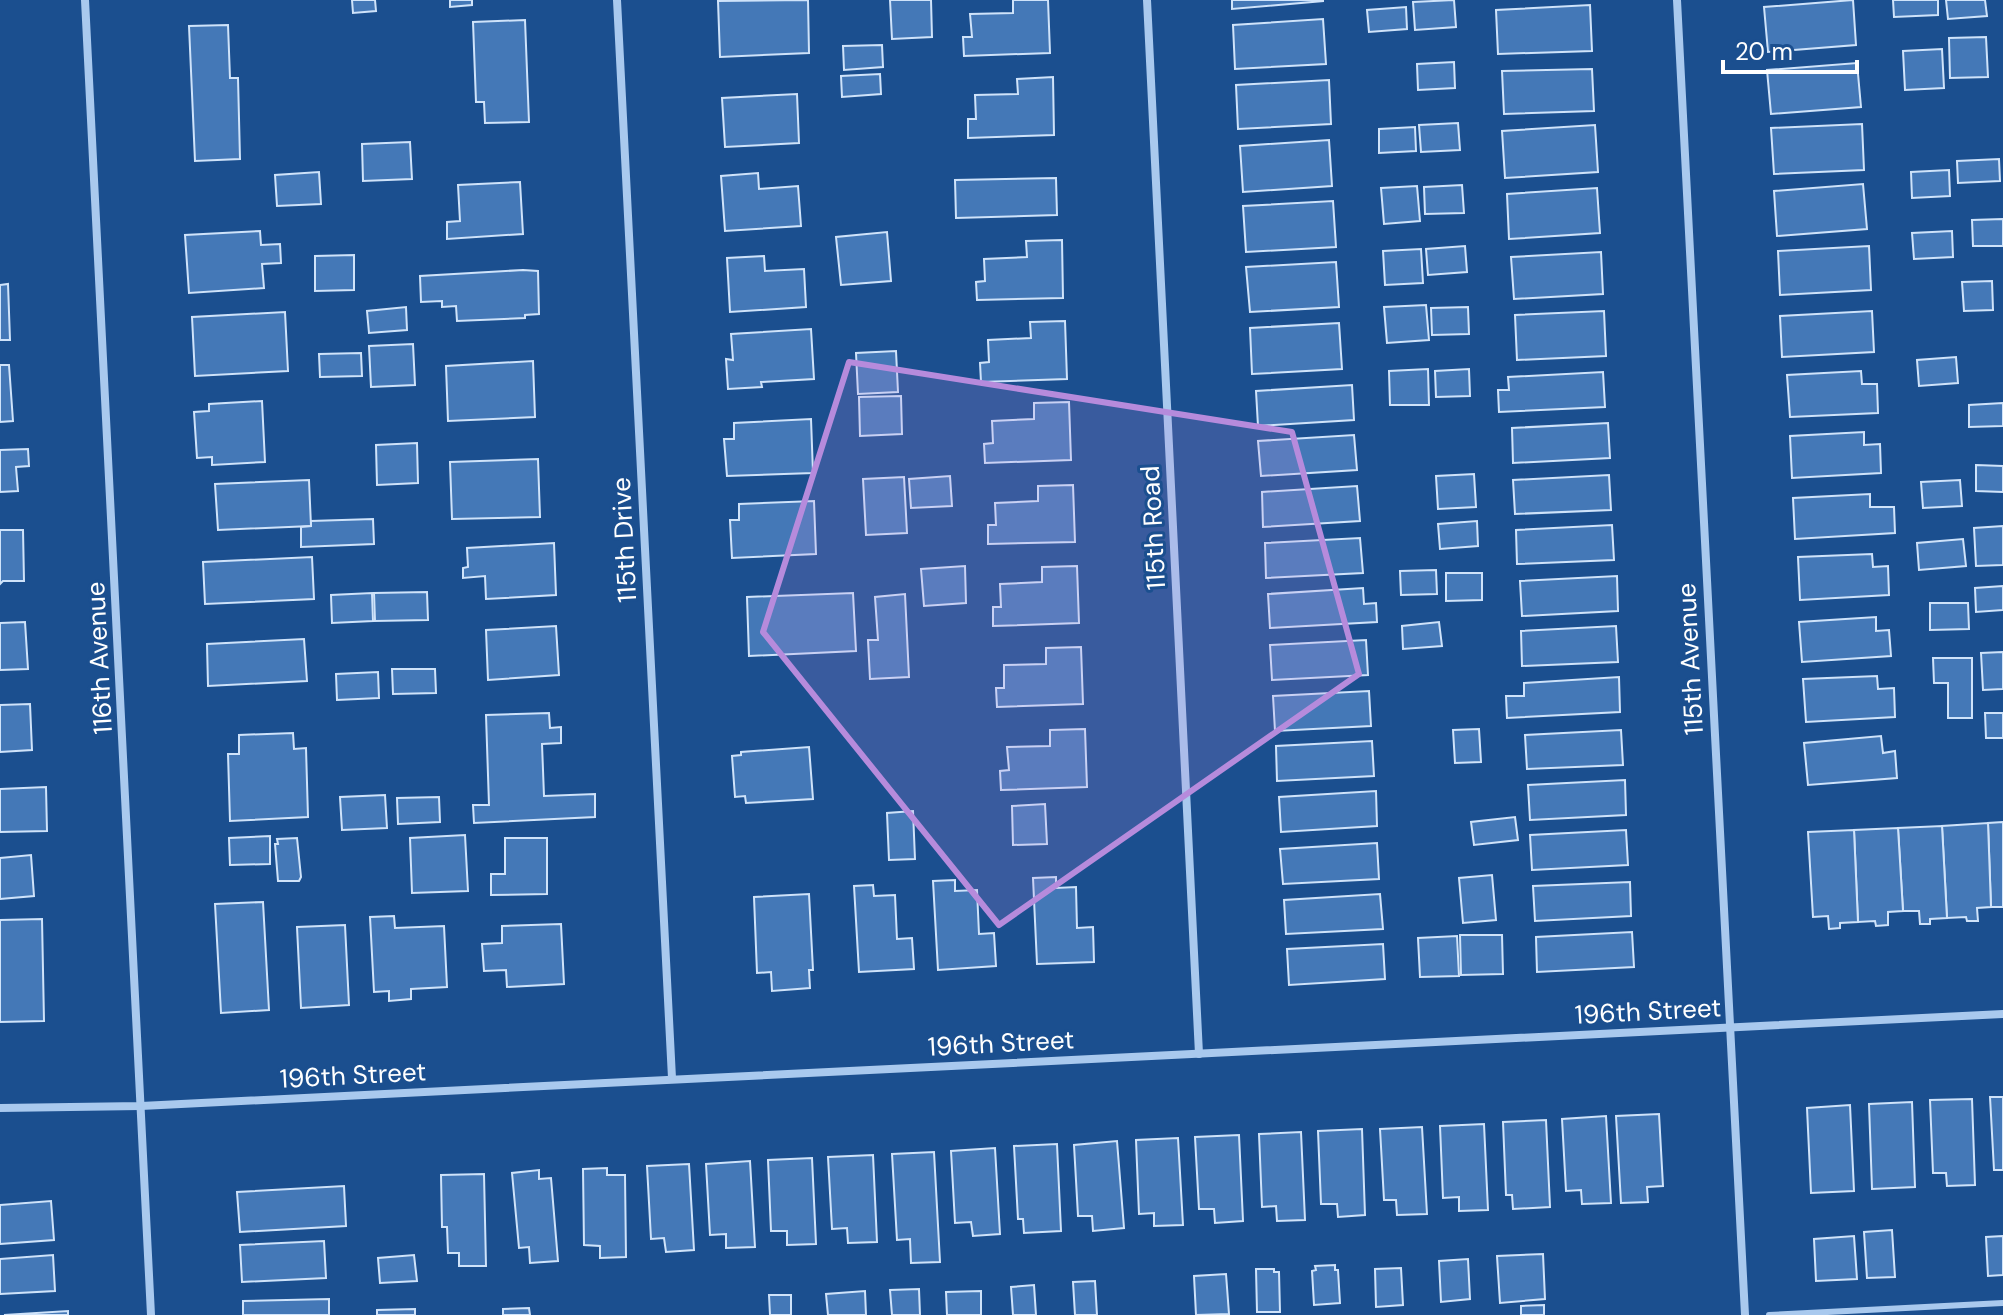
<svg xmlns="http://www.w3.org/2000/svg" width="2003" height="1315" font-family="'DM Sans',sans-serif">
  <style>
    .building { fill: #4478b7; stroke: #cfe3fa; stroke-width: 2 }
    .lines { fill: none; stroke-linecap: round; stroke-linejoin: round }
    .service { stroke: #a9c9ee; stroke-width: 6 }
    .minor { stroke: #a9c9ee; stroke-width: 8 }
    .marked { fill: #b68bdc; fill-opacity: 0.2; stroke: #b68bdc; stroke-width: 6; stroke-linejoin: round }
    .labels { text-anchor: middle; stroke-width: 6; stroke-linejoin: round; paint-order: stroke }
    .street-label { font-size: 26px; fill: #fff; stroke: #1b4f8f }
  </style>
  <rect width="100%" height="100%" fill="#1b4f8f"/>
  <g class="building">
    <polygon points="352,0 375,0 376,11 353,13"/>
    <polygon points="450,0 472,0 472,5 450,7"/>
    <polygon points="808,0 809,53 720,57 718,1"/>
    <polygon points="890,0 931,0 932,37 892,39"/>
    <polygon points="1013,0 1048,0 1050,53 964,56 963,37 972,37 970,14 1013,13"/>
    <polygon points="1232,0 1323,0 1323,1 1232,9"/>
    <polygon points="1454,0 1456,27 1415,30 1413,2"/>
    <polygon points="1853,0 1856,45 1768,52 1764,7"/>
    <polygon points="1893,0 1938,0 1938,15 1894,17"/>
    <polygon points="1946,0 1985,0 1987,16 1948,19"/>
    <polygon points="1590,5 1592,51 1498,54 1496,10"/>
    <polygon points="1406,7 1407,29 1369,32 1367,10"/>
    <polygon points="1323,19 1326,64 1235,69 1233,25"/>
    <polygon points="525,20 529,122 485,123 484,102 476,102 473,22"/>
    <polygon points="228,25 230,78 238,78 240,159 195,161 189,26"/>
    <polygon points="1986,37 1988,77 1950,78 1949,38"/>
    <polygon points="882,45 883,67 844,70 843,46"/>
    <polygon points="1942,49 1944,88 1905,90 1903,51"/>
    <polygon points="1454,62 1455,88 1418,90 1417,64"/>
    <polygon points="1857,63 1861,107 1771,114 1767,70"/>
    <polygon points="1592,69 1594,111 1504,114 1502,71"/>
    <polygon points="880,74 881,94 842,97 841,76"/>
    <polygon points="1053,77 1054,135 968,138 968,119 976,119 975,95 1018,94 1017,79"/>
    <polygon points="1329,80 1331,124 1238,129 1236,85"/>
    <polygon points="797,94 799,143 725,147 722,98"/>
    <polygon points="1458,123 1460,150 1421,152 1419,125"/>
    <polygon points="1862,124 1864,170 1774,174 1771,128"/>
    <polygon points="1595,125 1598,172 1505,178 1502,131"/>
    <polygon points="1415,127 1416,151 1379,153 1379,129"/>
    <polygon points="1329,140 1332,186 1243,192 1240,146"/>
    <polygon points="410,142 412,179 363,181 362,144"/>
    <polygon points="1999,159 2000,181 1958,183 1957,161"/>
    <polygon points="1949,170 1950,196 1912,198 1911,172"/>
    <polygon points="319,172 321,204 277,206 275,175"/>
    <polygon points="758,173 759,189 798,186 801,226 725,231 721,176"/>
    <polygon points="1056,178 1057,215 956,218 955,180"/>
    <polygon points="520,182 523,234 447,239 447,222 460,221 458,185"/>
    <polygon points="1863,184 1867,229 1777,236 1774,191"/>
    <polygon points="1462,185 1464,213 1425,214 1424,187"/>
    <polygon points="1417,186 1420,221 1384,224 1381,188"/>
    <polygon points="1597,188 1600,233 1509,239 1507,194"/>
    <polygon points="1333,201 1336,247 1246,252 1243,206"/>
    <polygon points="2003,219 2003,246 1973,246 1972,220"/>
    <polygon points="260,231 261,245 280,244 281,263 262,264 264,288 189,293 185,235"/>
    <polygon points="1952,231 1953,257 1914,259 1912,233"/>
    <polygon points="887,232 891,281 841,285 836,237"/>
    <polygon points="1062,240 1063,298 977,300 976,282 985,281 984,259 1027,257 1026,241"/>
    <polygon points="1465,246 1467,272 1428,275 1426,249"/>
    <polygon points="1869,246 1871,290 1780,295 1778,251"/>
    <polygon points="1421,249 1423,283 1385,285 1383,251"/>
    <polygon points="1601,252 1603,294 1514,299 1511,257"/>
    <polygon points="354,255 354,290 315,291 315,256"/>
    <polygon points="764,256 765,271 804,269 806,307 730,312 727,258"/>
    <polygon points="1336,262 1339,307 1250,312 1246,267"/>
    <polygon points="523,270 538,271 539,314 525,315 525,318 457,321 456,306 442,307 442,301 421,302 420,276"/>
    <polygon points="1992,281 1993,310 1964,311 1962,282"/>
    <polygon points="8,284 10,340 0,340 0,285"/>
    <polygon points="1426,305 1429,340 1387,343 1384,307"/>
    <polygon points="406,307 407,330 369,333 367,311"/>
    <polygon points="1468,307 1469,334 1432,335 1431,308"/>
    <polygon points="1604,311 1606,356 1517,360 1515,315"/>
    <polygon points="1872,311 1874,352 1782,357 1780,316"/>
    <polygon points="285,312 288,371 195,376 192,317"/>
    <polygon points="1065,321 1067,379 981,382 980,363 989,362 988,340 1031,338 1030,322"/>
    <polygon points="1339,323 1342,369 1252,374 1250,328"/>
    <polygon points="811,329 814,379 761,382 762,387 728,389 726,359 733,360 731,334"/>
    <polygon points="413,344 415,385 371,387 369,346"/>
    <polygon points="896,351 898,392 858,394 856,353"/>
    <polygon points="361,353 362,376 320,377 319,354"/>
    <polygon points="1956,357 1958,383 1919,386 1917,360"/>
    <polygon points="533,361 535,417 448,421 446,366"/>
    <polygon points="0,365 9,365 13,421 0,422"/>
    <polygon points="1428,369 1429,405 1390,405 1389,371"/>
    <polygon points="1469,369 1470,396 1436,397 1435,371"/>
    <polygon points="1861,371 1862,384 1877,384 1878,413 1790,417 1787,375"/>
    <polygon points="1603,372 1605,407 1499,412 1498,390 1509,390 1508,377"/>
    <polygon points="1352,385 1354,420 1258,426 1256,391"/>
    <polygon points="901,396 902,434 860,436 859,397"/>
    <polygon points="262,401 265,462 212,465 212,457 197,458 194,412 209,411 209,404"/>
    <polygon points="1069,402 1071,460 985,463 984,444 993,443 992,421 1034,419 1034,403"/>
    <polygon points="2003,403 2003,426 1969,427 1969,405"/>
    <polygon points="811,419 813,473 727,476 724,439 734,439 734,423"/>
    <polygon points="1608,423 1610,458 1513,463 1512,428"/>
    <polygon points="1864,432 1864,445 1880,444 1881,473 1792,478 1790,436"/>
    <polygon points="1354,435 1357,470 1261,476 1258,441"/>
    <polygon points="417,443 418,483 377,485 376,445"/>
    <polygon points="28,449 29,466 16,467 18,491 0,492 0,450"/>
    <polygon points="538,459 540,517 452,519 450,462"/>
    <polygon points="1976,465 2003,466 2003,492 1976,491"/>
    <polygon points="1474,474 1476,507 1438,509 1436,476"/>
    <polygon points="1609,475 1611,510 1515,514 1513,480"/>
    <polygon points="950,476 952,506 911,508 909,479"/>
    <polygon points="904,477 907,533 866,535 863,479"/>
    <polygon points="309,480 311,526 218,530 215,484"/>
    <polygon points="1960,480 1962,506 1923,508 1921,482"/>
    <polygon points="1073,485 1075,542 988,544 988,525 996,525 995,503 1038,501 1038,486"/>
    <polygon points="1357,486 1360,521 1263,527 1262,492"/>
    <polygon points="1870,494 1870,507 1894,507 1895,533 1795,539 1793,498"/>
    <polygon points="814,501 816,554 732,558 730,520 739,520 739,504"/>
    <polygon points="373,519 374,544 301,547 301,527 311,526 311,521"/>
    <polygon points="1477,521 1478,546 1440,549 1438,524"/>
    <polygon points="1612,525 1614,560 1517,564 1516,530"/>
    <polygon points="2003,526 2003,565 1976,566 1974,528"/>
    <polygon points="0,530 23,530 24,581 3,581 0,584"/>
    <polygon points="1360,538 1363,573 1266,578 1265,543"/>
    <polygon points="1963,539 1966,566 1919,570 1917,543"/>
    <polygon points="554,543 556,595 486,599 485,576 463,578 463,568 468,567 467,548"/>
    <polygon points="1872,554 1873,567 1888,566 1889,595 1800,600 1798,557"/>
    <polygon points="312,557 314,599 205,604 203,562"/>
    <polygon points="965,566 966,603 924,606 921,569"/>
    <polygon points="1077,566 1079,623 993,626 993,607 1001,607 1000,584 1042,582 1042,567"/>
    <polygon points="1436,570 1437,594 1401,595 1400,571"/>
    <polygon points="1446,573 1482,573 1482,600 1446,601"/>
    <polygon points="1617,576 1618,611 1522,616 1520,581"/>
    <polygon points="2003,586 2003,610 1976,612 1975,588"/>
    <polygon points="1363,588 1364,604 1376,603 1377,622 1270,628 1268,594"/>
    <polygon points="427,592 428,620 375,621 374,593"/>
    <polygon points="372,593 373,621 332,623 331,595"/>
    <polygon points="853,593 856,651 749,656 747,597"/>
    <polygon points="905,594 909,677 870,679 868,640 878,640 875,597"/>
    <polygon points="1930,603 1968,603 1969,629 1930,630"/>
    <polygon points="1876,617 1876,631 1889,630 1891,656 1802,662 1799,622"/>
    <polygon points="25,622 28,669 0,670 0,623"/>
    <polygon points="1439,622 1442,646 1403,649 1402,626"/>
    <polygon points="556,626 559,675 488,680 486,630"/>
    <polygon points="1616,626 1618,662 1522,666 1521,631"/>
    <polygon points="304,639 307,681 208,686 207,644"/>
    <polygon points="1366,640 1368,675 1272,680 1270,645"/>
    <polygon points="1081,647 1083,704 997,707 996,688 1004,688 1004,665 1046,664 1046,648"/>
    <polygon points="2003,652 2003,689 1983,690 1981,653"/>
    <polygon points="1933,658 1972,658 1972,718 1948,718 1948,683 1934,683"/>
    <polygon points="392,669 435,669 436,693 393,694"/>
    <polygon points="378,672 379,698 337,700 336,674"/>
    <polygon points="1877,676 1878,689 1894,688 1895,717 1806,722 1803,679"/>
    <polygon points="1619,677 1620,712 1507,718 1506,696 1524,696 1524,683"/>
    <polygon points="1369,691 1371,726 1275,731 1273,696"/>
    <polygon points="30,704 32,750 0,752 0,705"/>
    <polygon points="549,713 550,728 561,727 561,743 542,744 544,796 595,794 595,817 474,823 473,805 489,805 486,715"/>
    <polygon points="1985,713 2003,713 2003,738 1986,738"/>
    <polygon points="1085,729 1087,787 1001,790 1000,771 1009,770 1007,747 1050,746 1050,730"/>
    <polygon points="1479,729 1481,762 1455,763 1453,730"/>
    <polygon points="1621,730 1623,765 1527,769 1525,735"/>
    <polygon points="293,733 294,749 306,748 308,817 230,821 228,754 239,754 239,735"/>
    <polygon points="1881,736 1883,753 1895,751 1897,778 1808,785 1804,743"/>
    <polygon points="1372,741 1374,776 1277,781 1276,746"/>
    <polygon points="809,747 813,799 746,803 745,796 735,797 732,756 741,755 741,752"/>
    <polygon points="1625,780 1626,815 1530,820 1528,785"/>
    <polygon points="46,787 47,831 0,832 0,789"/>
    <polygon points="1376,791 1377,826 1281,832 1279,797"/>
    <polygon points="385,795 387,828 342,830 340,797"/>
    <polygon points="439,797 440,822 398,824 397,798"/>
    <polygon points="1045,804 1047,844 1013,845 1012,806"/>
    <polygon points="913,811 915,859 889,860 887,813"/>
    <polygon points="1515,817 1518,840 1474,845 1471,822"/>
    <polygon points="2003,822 2003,907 1991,907 1988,823"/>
    <polygon points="1988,823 1991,907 1977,908 1978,921 1967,921 1966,917 1947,918 1942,826"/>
    <polygon points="1942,826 1947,918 1930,919 1930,924 1920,924 1919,911 1903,911 1898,828"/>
    <polygon points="1898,828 1903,911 1888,912 1888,925 1876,926 1875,921 1858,922 1854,830"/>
    <polygon points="1626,830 1628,865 1532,870 1530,835"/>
    <polygon points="1854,830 1858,922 1840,923 1840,928 1829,929 1828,916 1813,917 1808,832"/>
    <polygon points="465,835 468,891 412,893 410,838"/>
    <polygon points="270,836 270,864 230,865 229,838"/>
    <polygon points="297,838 301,877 299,881 278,881 275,844 278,844 277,839"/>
    <polygon points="505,838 547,838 547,894 491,895 491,874 505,874"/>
    <polygon points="1377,843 1379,879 1283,884 1280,849"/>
    <polygon points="31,855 34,896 0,899 0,858"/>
    <polygon points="1492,875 1496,920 1463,923 1459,878"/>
    <polygon points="1056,877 1056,888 1076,887 1077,928 1093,927 1094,962 1037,964 1033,878"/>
    <polygon points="955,880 955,891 977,890 979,934 994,933 996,966 938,970 933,881"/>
    <polygon points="1630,882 1631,916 1535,921 1533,886"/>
    <polygon points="873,885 874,896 895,895 897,939 912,938 914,969 859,972 854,886"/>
    <polygon points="809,894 813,970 809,970 810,988 772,991 771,972 757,973 754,897"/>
    <polygon points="1380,894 1383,929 1286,934 1284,900"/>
    <polygon points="263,902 269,1010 221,1013 215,904"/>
    <polygon points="394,916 395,928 444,926 447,987 411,989 411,999 389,1001 389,991 374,992 370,917"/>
    <polygon points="42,919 44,1021 0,1022 0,920"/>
    <polygon points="561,924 564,984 507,987 506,970 484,971 482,944 502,943 502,926"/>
    <polygon points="345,925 349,1005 301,1008 297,927"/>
    <polygon points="1632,932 1634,967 1537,972 1536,937"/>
    <polygon points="1460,935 1502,935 1503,974 1461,975"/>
    <polygon points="1457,936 1459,976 1420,977 1418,938"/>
    <polygon points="1383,944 1385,979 1289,985 1287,949"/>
    <polygon points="1990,1097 2003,1097 2003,1170 1994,1170"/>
    <polygon points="1972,1099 1975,1185 1947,1186 1946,1173 1933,1173 1930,1100"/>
    <polygon points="1912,1102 1915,1187 1872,1189 1869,1104"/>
    <polygon points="1850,1105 1854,1191 1811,1193 1807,1108"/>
    <polygon points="1659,1114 1663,1186 1647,1187 1648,1202 1621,1203 1616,1116"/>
    <polygon points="1606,1116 1611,1203 1582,1204 1581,1190 1566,1191 1562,1119"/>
    <polygon points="1546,1120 1550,1207 1513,1209 1512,1195 1506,1195 1503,1122"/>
    <polygon points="1484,1124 1488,1210 1459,1211 1459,1197 1443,1198 1440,1126"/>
    <polygon points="1422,1127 1427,1214 1397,1215 1396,1200 1384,1200 1380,1129"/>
    <polygon points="1362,1129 1365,1215 1338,1217 1337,1204 1321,1204 1318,1131"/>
    <polygon points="1301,1132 1305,1220 1277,1221 1276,1206 1262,1207 1259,1134"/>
    <polygon points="1239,1135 1243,1221 1215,1223 1214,1209 1199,1209 1195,1137"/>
    <polygon points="1178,1138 1183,1225 1154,1226 1154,1213 1139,1214 1136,1140"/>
    <polygon points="1117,1141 1124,1228 1093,1231 1092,1216 1078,1216 1074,1145"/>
    <polygon points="1057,1144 1061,1231 1024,1233 1023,1219 1018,1219 1014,1146"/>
    <polygon points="995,1148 1000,1234 973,1236 971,1222 955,1223 951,1151"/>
    <polygon points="934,1152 940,1262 911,1263 910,1239 897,1240 892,1154"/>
    <polygon points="873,1155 877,1242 848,1243 847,1228 832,1229 828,1157"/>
    <polygon points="812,1158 816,1244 787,1245 787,1231 771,1231 768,1160"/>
    <polygon points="750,1161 755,1247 726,1248 726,1234 710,1235 706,1164"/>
    <polygon points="689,1164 694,1250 666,1252 664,1238 651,1239 647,1166"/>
    <polygon points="607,1168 607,1175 625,1175 626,1257 600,1258 600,1246 584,1245 583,1169"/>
    <polygon points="539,1170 539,1179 551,1178 558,1261 530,1263 529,1247 519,1248 512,1173"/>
    <polygon points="484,1174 486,1266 459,1266 459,1253 448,1253 447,1227 442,1227 441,1175"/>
    <polygon points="344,1186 346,1226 240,1232 237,1192"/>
    <polygon points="51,1201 54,1240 0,1244 0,1205"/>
    <polygon points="1892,1230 1895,1277 1867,1278 1864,1232"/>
    <polygon points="1854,1236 1857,1279 1816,1281 1814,1239"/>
    <polygon points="2003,1236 2003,1275 1988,1276 1986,1237"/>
    <polygon points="324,1241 326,1278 242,1282 240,1245"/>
    <polygon points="1543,1254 1545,1299 1500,1303 1497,1256"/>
    <polygon points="53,1255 55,1291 0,1294 0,1259"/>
    <polygon points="414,1255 417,1281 380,1283 378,1258"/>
    <polygon points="1468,1259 1470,1299 1441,1302 1439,1261"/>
    <polygon points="1335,1265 1335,1270 1338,1270 1340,1303 1314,1305 1312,1271 1316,1270 1315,1266"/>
    <polygon points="1401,1268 1403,1305 1376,1307 1375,1269"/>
    <polygon points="1256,1269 1274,1269 1274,1272 1279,1272 1280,1312 1257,1312"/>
    <polygon points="1226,1274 1229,1314 1196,1315 1194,1276"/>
    <polygon points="1095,1281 1097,1315 1075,1315 1073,1282"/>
    <polygon points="1034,1285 1036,1315 1013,1315 1011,1287"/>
    <polygon points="919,1289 920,1315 892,1315 890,1290"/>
    <polygon points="865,1291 866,1315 828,1315 826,1294"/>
    <polygon points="981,1291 981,1315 947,1315 946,1292"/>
    <polygon points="769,1295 791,1295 791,1315 770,1315"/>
    <polygon points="329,1299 329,1315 243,1315 243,1301"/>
    <polygon points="1544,1305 1544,1315 1521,1315 1521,1306"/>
    <polygon points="529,1308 530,1315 503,1315 503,1309"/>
    <polygon points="415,1309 415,1315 377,1315 377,1310"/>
    <polygon points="68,1311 68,1315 4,1315"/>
  </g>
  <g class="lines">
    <polyline class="service" points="1769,1315 2003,1303"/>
    <g class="minor">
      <polyline points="85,0 151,1315"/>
      <polyline points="617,0 672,1078"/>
      <polyline points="1147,0 1199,1054"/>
      <polyline points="1677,0 1745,1315"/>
      <polyline points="0,1108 141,1106 2003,1014"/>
    </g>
  </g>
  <path class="marked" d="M849 362 1292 432 1359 674 999 925 763 632Z"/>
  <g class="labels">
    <g class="street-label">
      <text transform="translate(1153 528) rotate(-93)" y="9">115th Road</text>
      <text transform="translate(624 540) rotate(-93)" y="9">115th Drive</text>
      <text transform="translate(99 658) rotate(-93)" y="9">116th Avenue</text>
      <text transform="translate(1690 659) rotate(-93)" y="9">115th Avenue</text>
      <text transform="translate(1648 1011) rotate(-3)" y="9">196th Street</text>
      <text transform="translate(1001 1043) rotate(-3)" y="9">196th Street</text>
      <text transform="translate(353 1075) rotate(-3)" y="9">196th Street</text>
    </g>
  </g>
  <path d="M1723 60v12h134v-12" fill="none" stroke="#ffffff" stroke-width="4"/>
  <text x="1735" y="60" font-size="24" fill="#ffffff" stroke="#1b4f8f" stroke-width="6" paint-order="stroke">20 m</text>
</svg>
